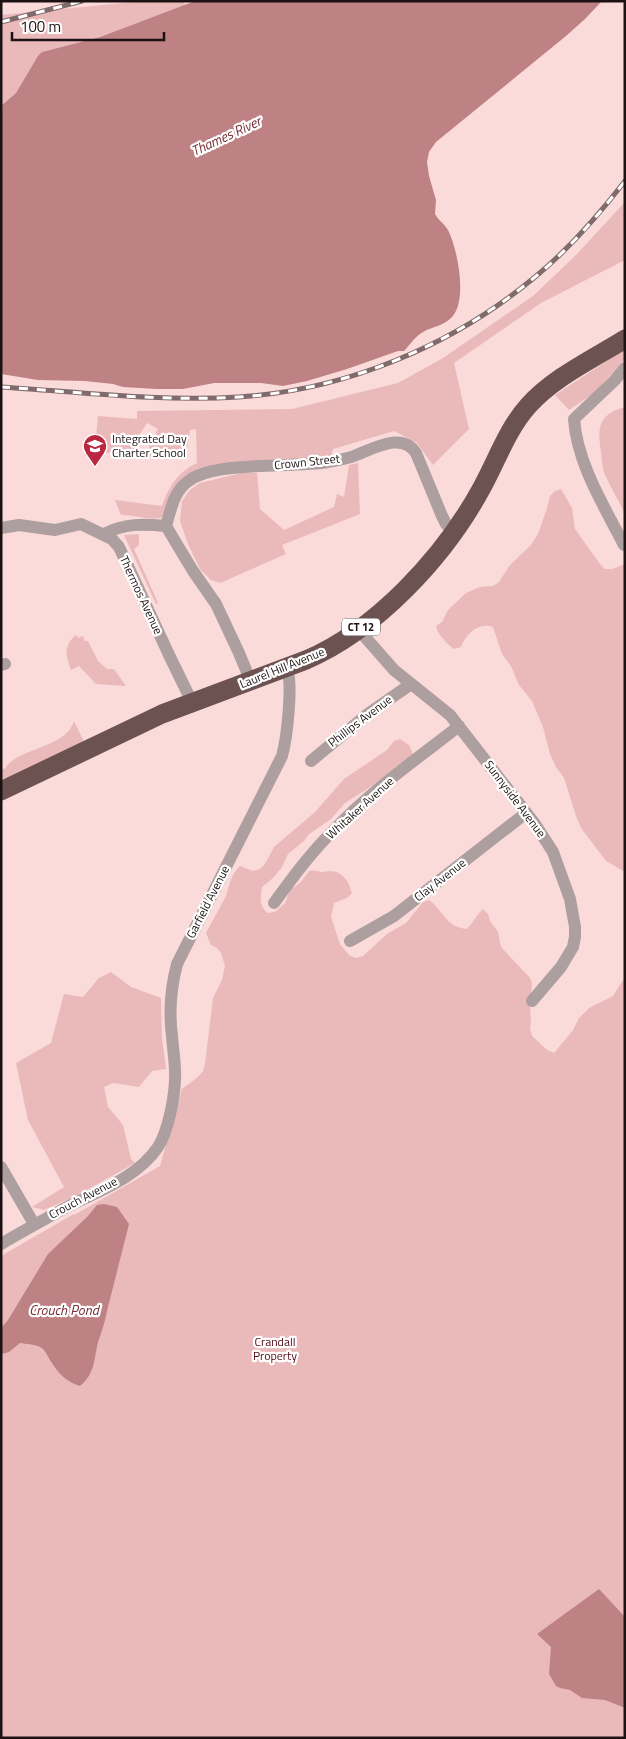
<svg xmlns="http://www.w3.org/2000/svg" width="626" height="1739" font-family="'Titillium Web',sans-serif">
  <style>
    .green { fill: #eababb }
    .water { fill: #be8284 }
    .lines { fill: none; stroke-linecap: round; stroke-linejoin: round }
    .minor { stroke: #ad9f9f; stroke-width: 12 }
    .highway { stroke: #6d5252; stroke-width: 19 }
    .rail-casing { stroke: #806b6b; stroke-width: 5 }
    .rail { stroke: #fff; stroke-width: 3; stroke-dasharray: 9; stroke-linecap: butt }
    .labels { text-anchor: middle; stroke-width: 4.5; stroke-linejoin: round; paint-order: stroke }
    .shield { fill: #fff; stroke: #61595a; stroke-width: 1 }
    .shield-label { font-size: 11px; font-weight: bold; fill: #1d1213 }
    .poi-label { font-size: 12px; fill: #1d1213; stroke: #fff; text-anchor: start }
    .street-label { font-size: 12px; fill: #1d1213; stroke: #fff }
    .park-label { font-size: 12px; fill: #540a18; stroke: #fff }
    .water-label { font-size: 14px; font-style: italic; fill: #772c34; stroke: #fff }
  </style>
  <rect width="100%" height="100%" fill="#fbdada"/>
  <g class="green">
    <polygon points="184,1 185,5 100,37 46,51 16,93 1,106 1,15 133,2"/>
    <path d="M625 202V260L541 303 454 363 469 429 433 465 417 443 394 431 333 449 331 456 204 469 161 518C148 520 134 515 121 515L115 500 162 506C169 486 178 472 197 463L196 429 190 430 187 449 170 459 165 460 164 457 150 458 149 446 158 429 147 423 138 437 139 451 104 453 102 438 96 437 98 416 137 419V411L292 409 398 383 443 358 533 296 576 255Z"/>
    <polygon points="625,349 625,359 594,393 569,410 555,395"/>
    <path d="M625 407V514C619 501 611 488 605 475 602 468 602 459 601 452 597 427 599 414 625 407Z"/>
    <polygon points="358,463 360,514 282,545 286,554 220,583 211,580 200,569 188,544 180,521 182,501 190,490 200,483 241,473 257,473 260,509 284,530 334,507 337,494 344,497 349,465"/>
    <path d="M561 489 572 508 575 529 600 564 605 569H612L625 564V872L606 861 581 828 576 816 564 778 556 767 550 754 543 727 532 701 519 685 511 666 502 654 493 627C478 622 466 634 461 647L454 649C448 645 437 634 436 626L442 622 448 610 466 593 480 587 493 586 499 582 510 565 531 545 538 534 547 508 550 496 555 491Z"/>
    <polygon points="139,534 139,545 134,549 158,603 156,604 124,535"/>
    <path d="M76 635 78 638 83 636 85 641H88L98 661 107 669H114L126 686 96 684 79 666 71 670C66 655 63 646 76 635Z"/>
    <path d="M74 721 85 744 1 786V768L5 769C17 747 66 749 74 721Z"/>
    <path d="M400 739 409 745 413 754 386 777 345 803 331 819 308 835 304 841 288 854 282 867 273 878 262 887C261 898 258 905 268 913L275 912 285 903 290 890 301 882 309 871C315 870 316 871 322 872 323 872 329 871 330 871 343 871 349 882 352 893L347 898 334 903 331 917 340 944 349 955 356 958 363 956 387 934 406 923 423 902 429 900C444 911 445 926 466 929 474 923 476 915 483 909L488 914 490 921 498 932 501 947 530 978 532 983 530 1006 531 1021 530 1028 532 1036 547 1050 554 1053 573 1030 579 1018 589 1008 613 996 625 977V1738H1V1256L72 1215 76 1214 160 1166 182 1089 198 1077 203 1071 205 1064 213 998 222 980 225 966 221 953 217 948 211 945 206 933C212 921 219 910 225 898 230 886 230 875 240 866L253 871 260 869 265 864 274 847 315 812 344 779 387 750 394 741Z"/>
    <polygon points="111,972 131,987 161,998 162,1038 166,1069 152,1071 139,1087 113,1083 104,1087 108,1107 123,1125 131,1159 135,1163 76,1196 44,1210 32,1207 64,1187 28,1120 16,1063 51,1043 64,994 83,997 99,978"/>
  </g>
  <g class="water">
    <path d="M195 1H602L585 19 566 36 436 142 429 152 427 162 429 176 436 200 435 214C439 221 446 225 449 232 458 252 468 302 451 318 442 327 429 327 420 334 414 338 409 346 404 351H398L347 369 307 381 283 386 261 383H214L183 389H157L123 387 113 384 85 381 38 380 1 374V106L16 93 38 56 42 52 100 37Z"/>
    <path d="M104 1204 117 1207 129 1224 107 1311C105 1322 102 1331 98 1342 94 1359 95 1374 80 1386 68 1383 58 1373 52 1363 48 1358 46 1350 40 1347 34 1344 26 1344 20 1343L9 1352 2 1354 1 1328 8 1320 48 1254 88 1216 97 1205Z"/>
    <polygon points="599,1589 625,1617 625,1708 605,1700 582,1698 570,1690 560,1688 556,1686 549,1674 551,1647 537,1634"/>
  </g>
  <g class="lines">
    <g class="minor">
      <polyline points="1,528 19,525 55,530 81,524 112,539 119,547 128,566 170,657 192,702"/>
      <path d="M104 534C124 523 144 524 166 526"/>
      <path d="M624 545C604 506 577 463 574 419L614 381 625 368"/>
      <polyline points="358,629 394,670 450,715 535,824 553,852 570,899 575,927 575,937 573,947 561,967 532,1001"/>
      <polyline points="1,665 5,664"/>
      <path d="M251 682 239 653 216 604 193 571 166 526C171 509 174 490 190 480 217 461 293 468 328 462 337 460 346 459 354 456 373 449 402 431 416 453L442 516 446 524 453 531"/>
      <polyline points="311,761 368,714 411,684"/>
      <path d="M274 903C293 877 312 851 335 829 372 790 417 759 459 726"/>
      <polyline points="350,941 394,916 526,813"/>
      <polyline points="1,1167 34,1224"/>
      <path d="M1 1244C23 1231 45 1219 67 1207 99 1191 138 1177 158 1147 168 1132 174 1099 175 1081 176 1066 173 1051 172 1036 169 1013 171 987 177 964L282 756C287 738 293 685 287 668"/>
    </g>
    <path class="highway" d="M1 791 162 714 306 660C376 630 443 558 480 491 496 463 506 431 528 406 554 377 593 359 625 339"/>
    <g class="rail-casing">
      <g id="rail">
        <polyline points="1,22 82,1"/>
        <path d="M1 387C80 392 160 402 239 397 346 390 452 346 535 277 569 249 598 216 625 181"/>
      </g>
    </g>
    <use href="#rail" class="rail"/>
  </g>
  <defs>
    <g id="school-pin" transform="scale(1.25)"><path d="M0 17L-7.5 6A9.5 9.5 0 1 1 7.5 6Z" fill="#b92741" stroke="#fff"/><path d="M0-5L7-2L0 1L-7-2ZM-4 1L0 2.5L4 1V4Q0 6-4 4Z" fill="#fff"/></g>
  </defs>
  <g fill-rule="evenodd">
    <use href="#school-pin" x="95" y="446"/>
  </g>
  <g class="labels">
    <rect class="shield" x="342" y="618.5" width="38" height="17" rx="4"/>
    <g class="shield-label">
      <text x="361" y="631">CT 12</text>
    </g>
    <g class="poi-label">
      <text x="112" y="443">Integrated Day<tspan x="112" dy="14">Charter School</tspan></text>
    </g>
    <g class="street-label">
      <text transform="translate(307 462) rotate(-6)" y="4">Crown Street</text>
      <text transform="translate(141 595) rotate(65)" y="4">Thermos Avenue</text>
      <text transform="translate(282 668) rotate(-22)" y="4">Laurel Hill Avenue</text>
      <text transform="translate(360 721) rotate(-37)" y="4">Phillips Avenue</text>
      <text transform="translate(515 799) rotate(53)" y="4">Sunnyside Avenue</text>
      <text transform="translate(360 808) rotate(-42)" y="4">Whitaker Avenue</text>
      <text transform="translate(440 880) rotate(-38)" y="4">Clay Avenue</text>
      <text transform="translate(208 902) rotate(-63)" y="4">Garfield Avenue</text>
      <text transform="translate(83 1198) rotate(-28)" y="4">Crouch Avenue</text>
    </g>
    <g class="park-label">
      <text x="275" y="1346">Crandall<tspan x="275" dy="14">Property</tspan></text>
    </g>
    <g class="water-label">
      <text transform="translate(226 136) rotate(-25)" y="5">Thames River</text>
      <text x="64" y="1315">Crouch Pond</text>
    </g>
  </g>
  <rect width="626" height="1739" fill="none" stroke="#1d1213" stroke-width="5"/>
  <path d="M12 32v8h152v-8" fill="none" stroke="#1d1213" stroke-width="2.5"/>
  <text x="20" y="32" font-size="15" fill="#1d1213" stroke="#ffffff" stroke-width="4" paint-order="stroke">100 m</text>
</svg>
